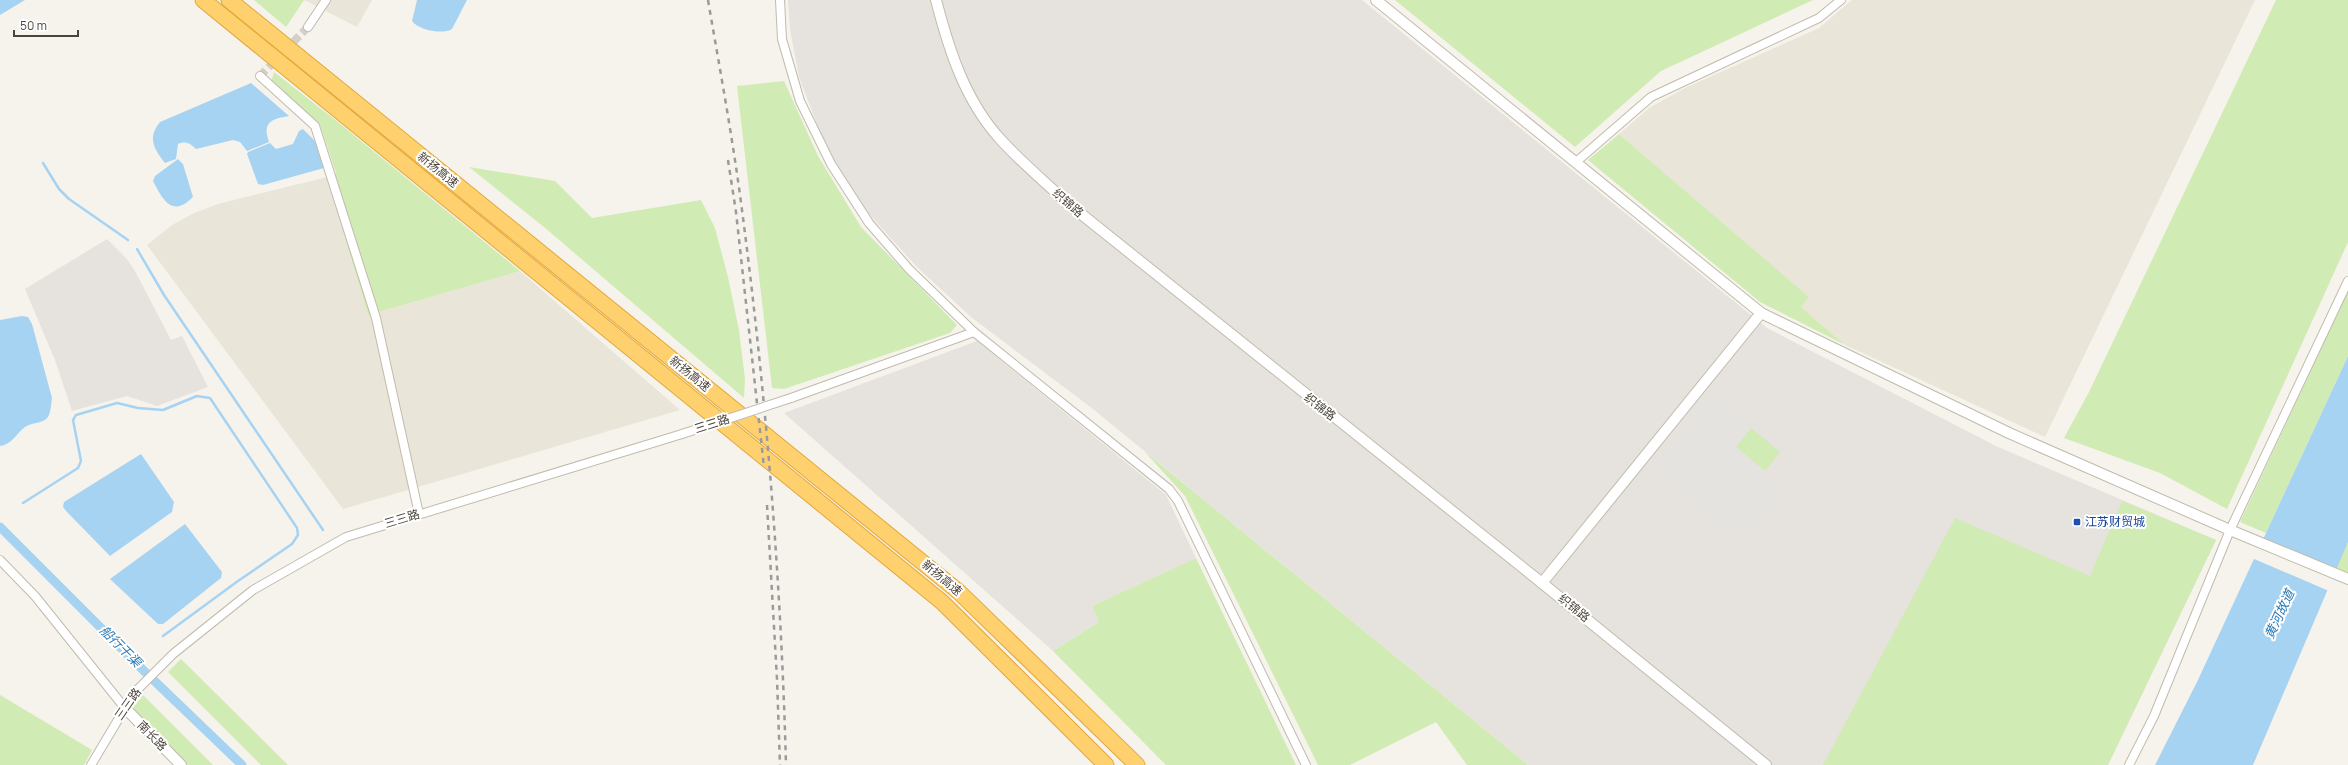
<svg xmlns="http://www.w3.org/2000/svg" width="2348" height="765" font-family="Manrope,'Noto Sans SC',sans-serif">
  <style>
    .residential { fill: #eae5d9 }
    .industrial { fill: #e6e2dd }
    .green { fill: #d1ebb4 }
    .parking { fill: #e5e3e0 }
    .water { fill: #a7d3f3 }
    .pier { fill: #f6f3ec }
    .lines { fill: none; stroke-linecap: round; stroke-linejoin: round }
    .stream { stroke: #a7d3f3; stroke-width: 2.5 }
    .canal { stroke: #a7d3f3; stroke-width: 9 }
    .minor-tunnel { stroke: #d4d0c8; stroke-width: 8; stroke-dasharray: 8 4; stroke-linecap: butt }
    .minor-casing { stroke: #c2bbad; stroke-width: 10 }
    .tertiary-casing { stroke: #c2bbad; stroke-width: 12 }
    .motorway-casing { stroke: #e3a739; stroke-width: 17 }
    .minor { stroke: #fff; stroke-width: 8 }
    .tertiary { stroke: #fff; stroke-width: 10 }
    .motorway { stroke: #ffd16e; stroke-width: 15 }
    .rail { stroke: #9a9a9a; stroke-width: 2.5; stroke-dasharray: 5 5; stroke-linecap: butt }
    .minor-bridge-casing { stroke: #c2bbad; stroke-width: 10; stroke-linecap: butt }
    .minor-bridge { stroke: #fff; stroke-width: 8 }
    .transit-dot { fill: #1a4fb4; stroke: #fff; stroke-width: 1.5 }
    .labels { text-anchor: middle; stroke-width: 4; stroke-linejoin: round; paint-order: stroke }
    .street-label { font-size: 12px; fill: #4b4439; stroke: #fff }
    .transit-label { font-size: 12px; fill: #164399; stroke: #fff; text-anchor: start }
    .water-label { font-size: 13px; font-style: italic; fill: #2b79b3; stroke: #fff }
  </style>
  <rect width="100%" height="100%" fill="#f6f3ec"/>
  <g class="residential">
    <polygon points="304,0 372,0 357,27"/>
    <polygon points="1852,0 2255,0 2045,437 1845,345 1801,307 1808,297 1619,134 1649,108 1685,88 1819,28"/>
    <polygon points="327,177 368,315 520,271 680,410 343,509 147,245 172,225 194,213 218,204"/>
  </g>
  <g class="industrial">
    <polygon points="788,0 1362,0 1767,328 1996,446 2216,540 2108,765 1528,765 1093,409 971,317 917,267 868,213 840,171 820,132 799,77 790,29"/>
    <polygon points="107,239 126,258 135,271 171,340 182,336 208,387 157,406 127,396 72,411 55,360 25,289"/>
    <polygon points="977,341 1166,495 1196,558 1092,606 1099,622 1053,651 784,413"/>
  </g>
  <g class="green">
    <polygon points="254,0 304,0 286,27"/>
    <polygon points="1395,0 1813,0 1661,71 1575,147"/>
    <polygon points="2276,0 2348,0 2348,242 2227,509 2160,473 2064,438 2089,392"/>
    <polygon points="274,72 339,123 520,271 368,315 327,177 336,173 320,125 271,82"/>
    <polygon points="784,81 818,156 861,227 957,325 950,333 784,389 772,388 737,86"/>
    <polygon points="1619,134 1809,297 1801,307 1845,345 1760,302 1588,160"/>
    <polygon points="469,167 555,181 592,218 701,200 715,228 728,277 739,330 745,379 744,398 544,227"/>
    <polygon points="2348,291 2348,356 2266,533 2240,522"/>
    <polygon points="1751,428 1780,452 1765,471 1736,447"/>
    <polygon points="1144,451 1528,765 1467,765 1436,722 1350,765 1318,765 1185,496"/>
    <polygon points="2122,501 2216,540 2108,765 1823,765 1955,518 2090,576"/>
    <polygon points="2348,542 2348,575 2335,570"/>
    <polygon points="1196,558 1296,765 1166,765 1053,651 1099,622 1092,606"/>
    <polygon points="181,659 288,765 261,765 168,672"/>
    <polygon points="0,695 92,750 84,765 0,765"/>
    <polygon points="143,695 213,765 188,765 133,708"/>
  </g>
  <polygon class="parking" points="1711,395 1751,428 1736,447 1765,471 1759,478 1779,496 1753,529 1741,536 1735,534 1653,469"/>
  <g class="water">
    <polygon points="0,0 25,0 0,15"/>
    <path d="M417 0H467L452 29C443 35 418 30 412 21Z"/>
    <path d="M251 83 289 116C271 119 262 122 269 142L247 151 240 142 233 140 196 149C190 143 186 141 178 144L176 159 165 163C154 149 147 138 160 122Z"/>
    <polygon points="303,129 318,144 324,168 263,185 258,184 247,154 248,152 270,143 276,149 293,144 299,131"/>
    <path d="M178 159 183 164 193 197C172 218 163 200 153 181L155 176Z"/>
    <path d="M22 316 28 317 32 324 52 398C51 404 51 412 48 417 43 424 32 422 25 427 17 433 11 445 0 446V320Z"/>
    <polygon points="2348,356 2348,542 2253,765 2155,765 2197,682"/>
    <polygon points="141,454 174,502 172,512 110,556 67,512 63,507 64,502"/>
    <polygon points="185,524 222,572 221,578 163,624 158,624 110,579"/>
  </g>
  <polygon class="pier" points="2261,539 2337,571 2329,591 2252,558"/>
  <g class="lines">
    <g class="stream">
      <polyline points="43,163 59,189 69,199 128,240"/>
      <polyline points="137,249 164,295 323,530"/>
      <polyline points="23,503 78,468 81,461 73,420 76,415 117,403 138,408 163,410 197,396 210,398 297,528 298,535 292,544 238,581 163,636"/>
    </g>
    <polyline class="canal" points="0,527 142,669 242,765"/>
    <polyline class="minor-tunnel" points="260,76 308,27"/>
    <g class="minor-casing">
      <g id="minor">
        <polyline points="780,0 782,39 800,101 831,164 869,223 909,269 974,332 1169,489 1178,501 1306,765"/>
        <polyline points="308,27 326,0"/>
        <polyline points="260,76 315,126 376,318 419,514"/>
        <polyline points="1576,162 1651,97 1819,18 1841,0"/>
        <polyline points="791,398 974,332"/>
        <polyline points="0,560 35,596 124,707"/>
        <polyline points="91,765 134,693 173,654 253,590 346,537 682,434"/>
        <polyline points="2129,765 2154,716 2230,530 2348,281"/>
      </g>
    </g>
    <g class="tertiary-casing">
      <g id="tertiary">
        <path d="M936 0C949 50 965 101 1001 140 1021 162 1044 181 1065 201L1542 583 1766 765"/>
        <polyline points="1376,0 1761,313 2009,433 2230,530 2348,579"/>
        <polyline points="1542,583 1761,313"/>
        <polyline points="124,707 181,765"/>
      </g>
    </g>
    <g class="motorway-casing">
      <g id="motorway">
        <polyline points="203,0 942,602 1106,765"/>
        <polyline points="229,0 959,592 1137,765"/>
      </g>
    </g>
    <use href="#minor" class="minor"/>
    <use href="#tertiary" class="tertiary"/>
    <use href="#motorway" class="motorway"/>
    <g class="rail">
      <path d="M708 0C720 70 733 140 742 210 766 394 781 580 786 765"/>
      <polyline points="728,160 736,212 764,467"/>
      <polyline points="767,505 777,679 780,765"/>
    </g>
    <g class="minor-bridge-casing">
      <polyline id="minor-bridge" points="682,434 791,398"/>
    </g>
    <use href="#minor-bridge" class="minor-bridge"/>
  </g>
  <rect class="transit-dot" x="2073" y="518" width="8" height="8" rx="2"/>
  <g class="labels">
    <g class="street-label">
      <text transform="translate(438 170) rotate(39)" y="4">新扬高速</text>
      <text transform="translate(1068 203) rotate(41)" y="4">织锦路</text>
      <text transform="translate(690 374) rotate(39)" y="4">新扬高速</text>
      <text transform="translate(1320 407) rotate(38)" y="4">织锦路</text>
      <text transform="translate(712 424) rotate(-18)" y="4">三三路</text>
      <text transform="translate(402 519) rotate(-17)" y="4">三三路</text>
      <text transform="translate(942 578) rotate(40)" y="4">新扬高速</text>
      <text transform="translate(1574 608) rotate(39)" y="4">织锦路</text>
      <text transform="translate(128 704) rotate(-55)" y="4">三三路</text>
      <text transform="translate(152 736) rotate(46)" y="4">南长路</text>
    </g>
    <g class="transit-label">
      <text x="2085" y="526">江苏财贸城</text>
    </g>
    <g class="water-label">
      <text transform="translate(2279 614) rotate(-65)" y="5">黄河故道</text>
      <text transform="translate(121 646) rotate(45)" y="5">船行干渠</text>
    </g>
  </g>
  <path d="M14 30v6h64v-6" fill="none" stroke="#4b4439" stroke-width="2"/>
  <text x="20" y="30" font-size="12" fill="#4b4439" stroke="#ffffff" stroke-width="3" paint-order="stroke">50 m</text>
</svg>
